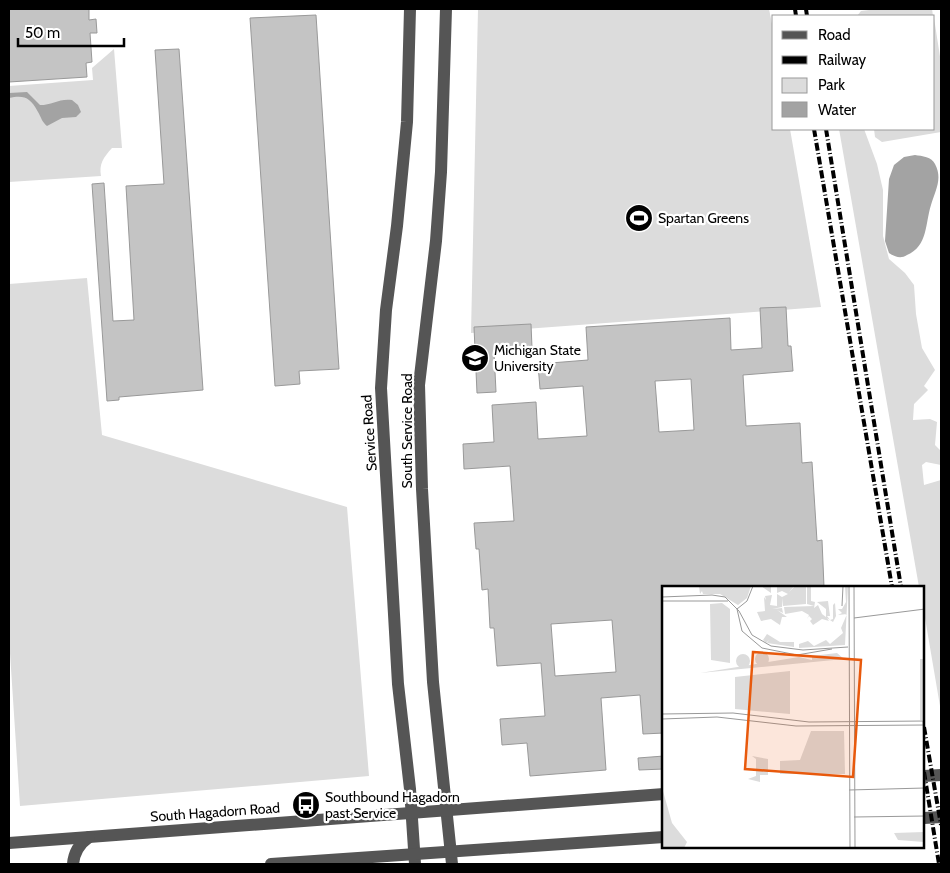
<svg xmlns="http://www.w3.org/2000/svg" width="950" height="873" font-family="Cabin,sans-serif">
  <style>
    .green { fill: #dcdcdc }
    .water { fill: #a3a3a3 }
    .building { fill: #c4c4c4; stroke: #999; fill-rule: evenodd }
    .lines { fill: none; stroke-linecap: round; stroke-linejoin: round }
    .minor { stroke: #555; stroke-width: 12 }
    .rail { stroke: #000; stroke-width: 4; stroke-dasharray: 8 2.5 1 2.5; stroke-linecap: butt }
    .labels { text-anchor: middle; stroke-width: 4.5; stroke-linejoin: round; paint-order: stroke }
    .poi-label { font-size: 14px; fill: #000; stroke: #fff; text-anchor: start }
    .street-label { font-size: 14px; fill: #000; stroke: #fff }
    .inset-road { fill: none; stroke: #999; stroke-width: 1 }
    .view { fill: #e8590c; fill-opacity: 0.15; stroke: #e8590c; stroke-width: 2.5 }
    .inset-edge { fill: none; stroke: #000; stroke-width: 2.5 }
  </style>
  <rect width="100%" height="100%" fill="#fff"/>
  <g class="green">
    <polygon points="478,9 769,9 774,34 774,129 790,129 821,307 471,333"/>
    <polygon points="877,9 932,9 933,16 857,16 861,11"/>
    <polygon points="934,18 941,63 941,132 882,142 875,137 874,129 934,129"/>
    <path d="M114 49 122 148H112C103 158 99 164 101 176L9 182V86L93 80 92 68Z"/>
    <polygon points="839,129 864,129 877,164 883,190 883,236 889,259 905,273 914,285 916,314 922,348 935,370 924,386 928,390 914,404 913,420 930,419 937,422 935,445 941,451 941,465 926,462 922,465 924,485 941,480 941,712 924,612 924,587 919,587"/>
    <polygon points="87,278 102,435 347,507 369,776 20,806 9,638 9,284"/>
  </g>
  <g class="water">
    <path d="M27 92 40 105C52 105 60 98 72 100L78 105 81 112 76 117 62 118 47 126C42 122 41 117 38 112 30 97 24 95 9 98V93Z"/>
    <path d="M915 155C922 156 932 157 935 164 943 179 935 191 931 205 925 224 928 246 907 255 901 259 895 257 889 253L885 241 889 179 894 165 904 157Z"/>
  </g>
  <g class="building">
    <polygon points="9,9 89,9 89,20 96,19 97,33 90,33 92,62 86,63 87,77 9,82"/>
    <polygon points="316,15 339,369 299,371 300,384 275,386 250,18"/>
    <polygon points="179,49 203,390 119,397 119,400 107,401 92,184 104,183 113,321 134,320 126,186 164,184 155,50"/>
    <path d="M786 307 788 346H791L793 371 743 375 746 426 800 423 802 463 812 462 817 541 822 540 824 587H664V733L643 734 640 695 601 698 606 770 530 776 527 743 502 745 500 719 545 716 541 663 497 666 494 628H490L488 589 482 590 479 549H476L474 523 514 521 510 466 464 469 463 444 494 442 492 405 536 402 538 439 587 436 583 386 540 389 538 364 588 360 586 327 730 318 731 350 762 348 760 308ZM691 379 694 430 659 432 655 381ZM612 620 616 672 555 676 551 624Z"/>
    <polygon points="531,324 532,348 494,351 496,392 477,393 474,327"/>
    <polygon points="664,756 664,769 639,770 638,758"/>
  </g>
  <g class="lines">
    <g class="minor">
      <polyline points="410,9 407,122 397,226 386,310 381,388 398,684 410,789 415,864"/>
      <polyline points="446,9 441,172 436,241 419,385 422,489 433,682 452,864"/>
      <polyline points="924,776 941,775"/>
      <polyline points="924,818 941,817"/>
      <polyline points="9,843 664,794"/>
      <path d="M73 864C74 852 79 844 89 837"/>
      <polyline points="271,864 664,837"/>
    </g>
    <g class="rail">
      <polyline points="795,9 796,16"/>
      <polyline points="806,9 807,16"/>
      <polyline points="814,129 892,587"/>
      <polyline points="826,129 901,587"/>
      <polyline points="924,727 941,825"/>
      <polyline points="924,772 939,864"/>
    </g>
  </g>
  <defs>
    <g id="stadium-disc" transform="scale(1.4375)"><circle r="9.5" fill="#000" stroke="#fff"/><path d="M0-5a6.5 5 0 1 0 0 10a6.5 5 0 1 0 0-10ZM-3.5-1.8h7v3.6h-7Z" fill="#fff"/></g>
    <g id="university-disc" transform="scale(1.4375)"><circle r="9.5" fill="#000" stroke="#fff"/><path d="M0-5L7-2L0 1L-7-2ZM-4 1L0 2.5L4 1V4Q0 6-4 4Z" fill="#fff"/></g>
    <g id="bus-disc" transform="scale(1.4375)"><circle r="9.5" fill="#000" stroke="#fff"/><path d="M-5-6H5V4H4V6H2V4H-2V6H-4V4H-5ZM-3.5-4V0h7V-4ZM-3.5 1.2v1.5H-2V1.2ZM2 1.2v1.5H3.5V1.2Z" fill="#fff"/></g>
  </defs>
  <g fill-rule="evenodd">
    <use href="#stadium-disc" x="639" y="218"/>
    <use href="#university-disc" x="475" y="358"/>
    <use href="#bus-disc" x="306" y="805"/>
  </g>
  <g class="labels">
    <g class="poi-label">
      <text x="658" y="223">Spartan Greens</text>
      <text x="494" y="355">Michigan State<tspan x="494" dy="16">University</tspan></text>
      <text x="325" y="802">Southbound Hagadorn<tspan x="325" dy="16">past Service</tspan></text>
    </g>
    <g class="street-label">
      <text transform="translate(407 431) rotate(-90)" y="5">South Service Road</text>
      <text transform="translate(369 433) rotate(-94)" y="5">Service Road</text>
      <text transform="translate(215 812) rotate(-4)" y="5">South Hagadorn Road</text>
    </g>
  </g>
  <g transform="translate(662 586)">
    <rect width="262" height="262" fill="#fff"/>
    <path d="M37 0H89L85 12 76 19 58 8H41L40 5 38 8ZM99 0H132L127 6 133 0H144V18L121 20V12L120 21 110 23 120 22 121 27 115 24 125 31H120L118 39 109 33 99 35 95 26 103 25 102 11 104 14 103 10 110 9 108 19 115 20V8L120 11 126 8 120 5 115 7V1H109V7ZM145 0H149V15L153 16 152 22 156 19 160 28 164 31V23L155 16 166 15 168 30H165L168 34 171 33V19L173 17 174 30 171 36 165 32 167 35 160 33 151 39 148 35 150 33 147 30 145 33 147 29 140 25 123 28 122 21 152 20 145 18ZM183 0H186L183 59 137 62V58L146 55 152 60 164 54 168 58 181 47 179 42 185 28 176 29 180 27 176 23H180L184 16ZM60 17 68 23V77L49 74 48 18ZM105 48 118 56H132V61L105 57 107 54 104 57 101 54ZM93 73a7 7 0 1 1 14 0a7 7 0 1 1-14 0ZM175 67 182 73 38 87 137 71 150 74V70ZM74 75a7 7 0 1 1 14 0a7 7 0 1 1-14 0ZM258 73H262V134H258ZM128 85V128L73 123V91ZM149 145H182L183 188H118V175L138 174ZM90 170 106 173V189H98V196L86 193 94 190V173ZM1 205 10 237 25 256 22 262H0ZM262 246V256L236 254 232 247Z" fill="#dcdcdc"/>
    <path class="inset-road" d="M187 0 188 262M192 0 193 262M0 11 50 9 63 11 77 25 90 49 109 60 141 64 186 61M0 15H66M180 20 181 0M75 23 80 45 100 62 135 69 170 63M75 23 85 15 91 0M192 32 263 23M0 128 71 127 147 136 263 135M0 133 55 131 134 140 263 139M261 135 263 201M187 204 263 202M192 231 263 230"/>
    <path class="view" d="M91 66 199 74 191 191 83 183Z"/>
    <rect width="262" height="262" class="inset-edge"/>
  </g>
  <rect width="950" height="873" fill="none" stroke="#000000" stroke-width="20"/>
  <rect x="772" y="15" width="162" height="115" fill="#ffffff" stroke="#999999"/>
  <rect x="782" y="31" width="25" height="8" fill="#555555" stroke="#999999"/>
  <text x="818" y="40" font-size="15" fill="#000000">Road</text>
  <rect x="782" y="56" width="25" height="8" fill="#000000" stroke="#999999"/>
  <text x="818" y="65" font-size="15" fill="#000000">Railway</text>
  <rect x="782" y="78" width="25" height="15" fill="#dcdcdc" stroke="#999999"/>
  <text x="818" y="90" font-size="15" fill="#000000">Park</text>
  <rect x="782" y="102" width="25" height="15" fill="#a3a3a3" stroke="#999999"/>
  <text x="818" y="115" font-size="15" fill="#000000">Water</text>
  <path d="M18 38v8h106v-8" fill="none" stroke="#000000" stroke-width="2.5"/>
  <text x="25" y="38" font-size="15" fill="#000000" stroke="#ffffff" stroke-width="4" paint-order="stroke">50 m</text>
</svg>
